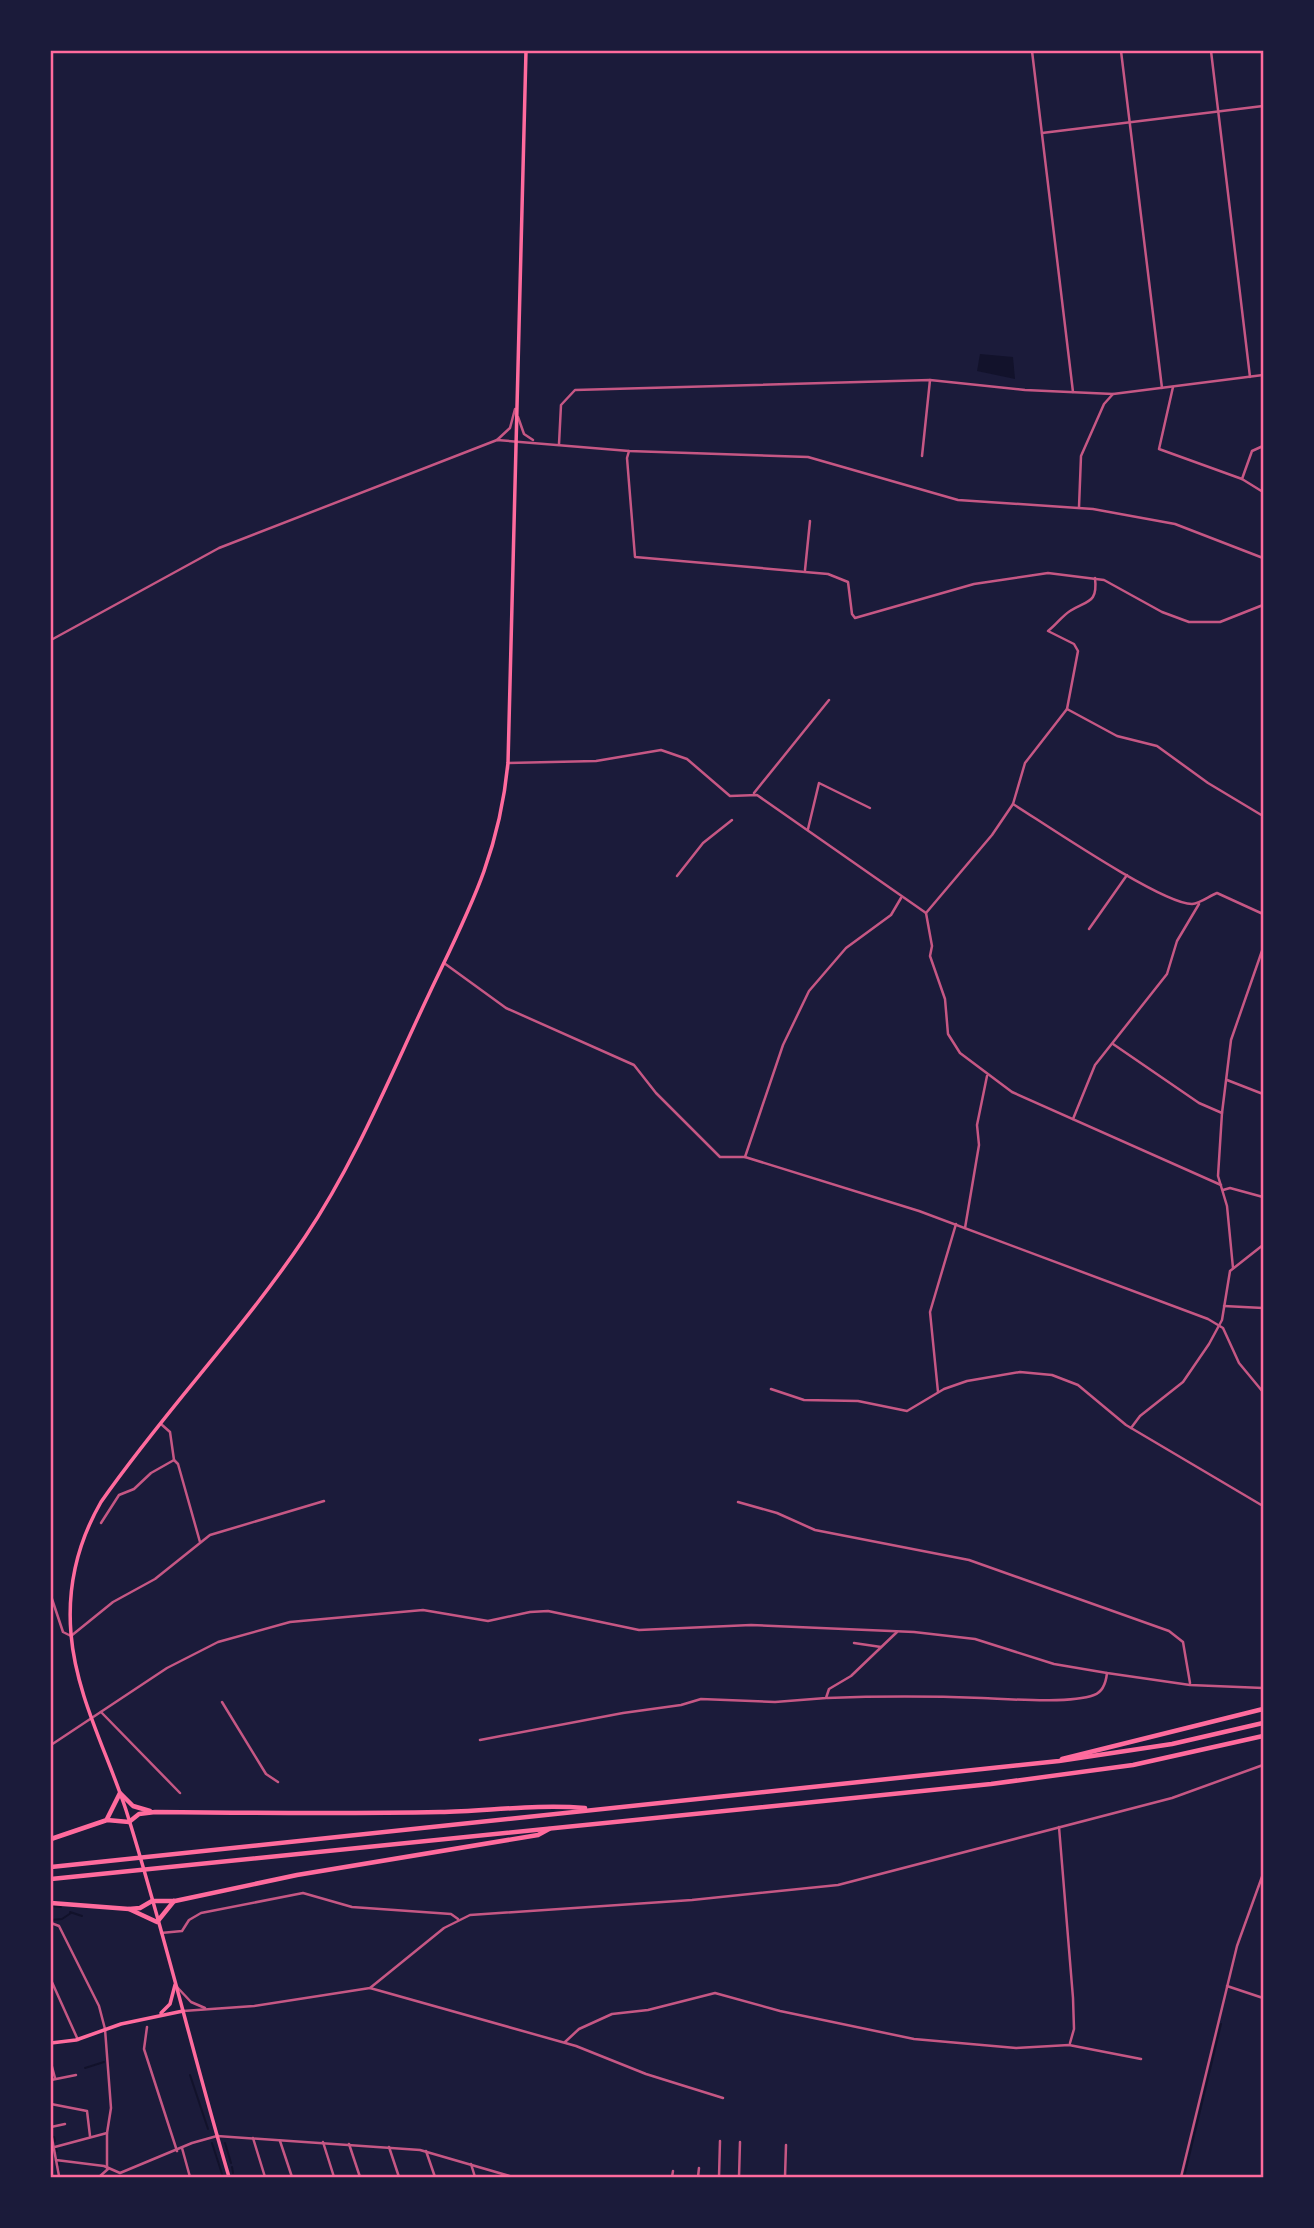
<svg xmlns="http://www.w3.org/2000/svg" width="1314" height="2228" font-family="'Varela Round',sans-serif">
  <style>
    .water { fill: #12122b }
    .lines { fill: none; stroke-linecap: round; stroke-linejoin: round }
    .stream { stroke: #12122b; stroke-width: 2 }
    .minor { stroke: #c65784; stroke-width: 2.5 }
    .tertiary { stroke: #c65784; stroke-width: 2.5 }
    .secondary { stroke: #ff6b9d; stroke-width: 3.5 }
    .primary { stroke: #ff6b9d; stroke-width: 3.5 }
    .trunk { stroke: #ff6b9d; stroke-width: 4.5 }
    .neatline { fill: none; stroke: #ff6b9d; stroke-width: 2.5 }
  </style>
  <rect width="100%" height="100%" fill="#1b1b3a"/>
  <polygon class="water" points="980,354 1013,357 1015,379 977,371"/>
  <g class="lines">
    <g class="stream">
      <polyline points="51,1906 61,1907"/>
      <polyline points="70,1912 82,1916"/>
      <polyline points="51,1920 62,1919 71,1913"/>
      <polyline points="85,2068 104,2062"/>
      <polyline points="190,2075 208,2129"/>
      <polyline points="52,2129 52,2132"/>
      <polyline points="54,2137 55,2141"/>
      <polyline points="212,2143 223,2177"/>
      <polyline points="225,2143 231,2163"/>
      <polyline points="56,2149 57,2151"/>
      <polyline points="59,2163 59,2165"/>
      <polyline points="232,2167 233,2173"/>
      <polyline points="1184,2177 1221,2024"/>
    </g>
    <g class="minor">
      <polyline points="1032,51 1073,392"/>
      <polyline points="1121,51 1162,388"/>
      <polyline points="1042,133 1263,106"/>
      <polyline points="1173,387 1159,449 1242,479 1263,492"/>
      <polyline points="559,444 561,405 575,390 930,380 1025,390 1113,394"/>
      <polyline points="629,451 627,458 635,557 828,574 848,582 852,614 855,618 974,584 1048,573 1104,580 1162,612 1189,622 1220,622 1263,605"/>
      <polyline points="922,456 930,380"/>
      <polyline points="1242,479 1252,451 1263,446"/>
      <polyline points="805,570 810,521"/>
      <path d="M1067 709 1078 651 1074 644 1048 631C1056 625 1061 617 1070 611 1087 600 1098 604 1095 578"/>
      <polyline points="508,763 596,761 661,750 687,759 730,796 757,795 926,913 932,946 930,956 945,999 948,1034 960,1053 1012,1092 1221,1185"/>
      <polyline points="754,793 829,700"/>
      <path d="M1013 804C1045 824 1162 904 1192 904 1201 903 1209 896 1217 893L1263 914"/>
      <polyline points="808,829 819,783 870,808"/>
      <polyline points="677,876 703,843 732,820"/>
      <polyline points="926,913 992,835 1013,804 1025,763 1067,709 1117,736 1157,746 1208,783 1263,816"/>
      <polyline points="1089,929 1127,875"/>
      <polyline points="444,963 506,1008 634,1065 656,1093 720,1157 745,1157 919,1211 1208,1319 1223,1328 1239,1363 1263,1392"/>
      <polyline points="1113,1044 1199,1103 1222,1113"/>
      <polyline points="1227,1080 1263,1094"/>
      <polyline points="1073,1119 1095,1065 1167,974 1177,941 1199,904"/>
      <polyline points="745,1157 783,1045 809,991 846,948 891,915 901,898"/>
      <polyline points="1223,1190 1230,1188 1263,1197"/>
      <polyline points="965,1228 979,1145 977,1125 987,1076"/>
      <polyline points="1233,1268 1227,1206 1218,1176 1222,1113 1231,1040 1263,948"/>
      <polyline points="1224,1306 1263,1308"/>
      <polyline points="771,1389 804,1400 858,1401 907,1411 944,1389 967,1381 1020,1372 1052,1375 1078,1385 1126,1425 1263,1506"/>
      <polyline points="938,1392 930,1312 956,1224"/>
      <polyline points="161,1424 170,1432 174,1460"/>
      <polyline points="1131,1428 1140,1416 1183,1382 1209,1344 1222,1320 1230,1271 1263,1245"/>
      <polyline points="738,1502 777,1513 815,1530 969,1560 1169,1631 1183,1642 1190,1683"/>
      <polyline points="101,1523 119,1495 134,1489 151,1473 174,1460 178,1464 200,1542"/>
      <polyline points="51,1578 51,1584"/>
      <polyline points="51,1596 63,1632 71,1636 113,1602 155,1579 210,1535 324,1501"/>
      <polyline points="854,1643 881,1647"/>
      <path d="M827 1698C879 1696 930 1696 982 1698 1009 1699 1070 1704 1094 1695 1103 1692 1106 1682 1107 1673"/>
      <polyline points="222,1702 266,1774 278,1782"/>
      <polyline points="101,1712 180,1793"/>
      <polyline points="480,1740 623,1713 681,1705 701,1699 775,1702 826,1698 829,1689 851,1676 897,1632"/>
      <polyline points="51,1745 167,1668 218,1642 290,1622 423,1610 488,1621 530,1612 548,1611 639,1630 751,1625 914,1632 975,1639 1054,1664 1107,1673 1190,1685 1263,1688"/>
      <polyline points="1059,1827 1073,1998 1074,2029 1070,2043"/>
      <polyline points="51,1923 59,1926 99,2006 105,2029 111,2108 107,2133 107,2168"/>
      <polyline points="161,1933 182,1931 189,1920 201,1913 303,1893 352,1907 451,1914 458,1919"/>
      <polyline points="51,1980 78,2040"/>
      <polyline points="1227,1986 1263,1998"/>
      <polyline points="370,1988 576,2046 646,2074 723,2098"/>
      <polyline points="147,2027 144,2049 177,2151"/>
      <polyline points="565,2042 579,2029 612,2014 648,2010 715,1993 780,2011 914,2039 1016,2048 1069,2045 1141,2059"/>
      <polyline points="51,2063 55,2078"/>
      <polyline points="51,2080 76,2075"/>
      <polyline points="51,2104 87,2111 90,2136"/>
      <polyline points="51,2127 65,2124"/>
      <polyline points="51,2133 56,2160 104,2166 120,2173 192,2143 217,2136 420,2150 513,2177"/>
      <polyline points="253,2138 265,2177"/>
      <polyline points="280,2141 292,2177"/>
      <polyline points="323,2142 334,2177"/>
      <polyline points="349,2144 360,2177"/>
      <polyline points="389,2147 399,2177"/>
      <polyline points="51,2148 107,2133"/>
      <polyline points="182,2148 190,2177"/>
      <polyline points="426,2151 435,2177"/>
      <polyline points="56,2160 59,2176"/>
      <polyline points="471,2164 475,2177"/>
      <polyline points="99,2177 108,2169"/>
      <polyline points="672,2177 673,2171"/>
      <polyline points="698,2177 699,2168"/>
      <polyline points="719,2177 720,2141"/>
      <polyline points="739,2177 740,2142"/>
      <polyline points="785,2177 786,2145"/>
      <polyline points="1181,2177 1237,1946 1263,1874"/>
    </g>
    <g class="tertiary">
      <polyline points="1211,51 1250,377"/>
      <polyline points="518,417 524,434 533,440"/>
      <polyline points="497,440 510,428 515,409"/>
      <polyline points="1079,507 1081,456 1104,404 1113,394 1263,375"/>
      <polyline points="51,640 219,548 497,440 629,451 808,457 958,500 1093,509 1175,524 1263,558"/>
      <polyline points="177,1987 191,2002 205,2008"/>
      <polyline points="183,2011 254,2006 370,1988 444,1928 470,1915 692,1900 838,1885 1172,1798 1263,1765"/>
    </g>
    <g class="secondary">
      <polyline points="161,2013 170,2004 175,1985"/>
      <polyline points="51,2043 76,2040 121,2024 183,2011"/>
    </g>
    <path class="primary" d="M229 2177C193 2055 164 1931 126 1810 107 1752 76 1695 71 1634 67 1587 78 1542 101 1502 165 1410 243 1330 305 1237 356 1161 391 1074 430 992 469 910 499 855 508 763L526 51"/>
    <g class="trunk">
      <polyline points="1062,1759 1263,1709"/>
      <polyline points="107,1819 120,1793 133,1806 150,1811"/>
      <path d="M51 1839 107 1820 129 1822 139 1814 155 1812C250 1813 345 1814 440 1812 488 1811 537 1804 585 1808"/>
      <polyline points="51,1867 1059,1761 1172,1744 1263,1723"/>
      <polyline points="51,1879 991,1784 1133,1765 1263,1736"/>
      <polyline points="51,1903 129,1909 157,1922 174,1901"/>
      <polyline points="129,1909 140,1908 152,1901 175,1901 297,1875 538,1835 549,1829"/>
    </g>
  </g>
  <rect width="1314" height="2228" fill="none" stroke="#1b1b3a" stroke-width="105"/>
  <rect x="52" y="52" width="1210" height="2124" class="neatline"/>
</svg>
